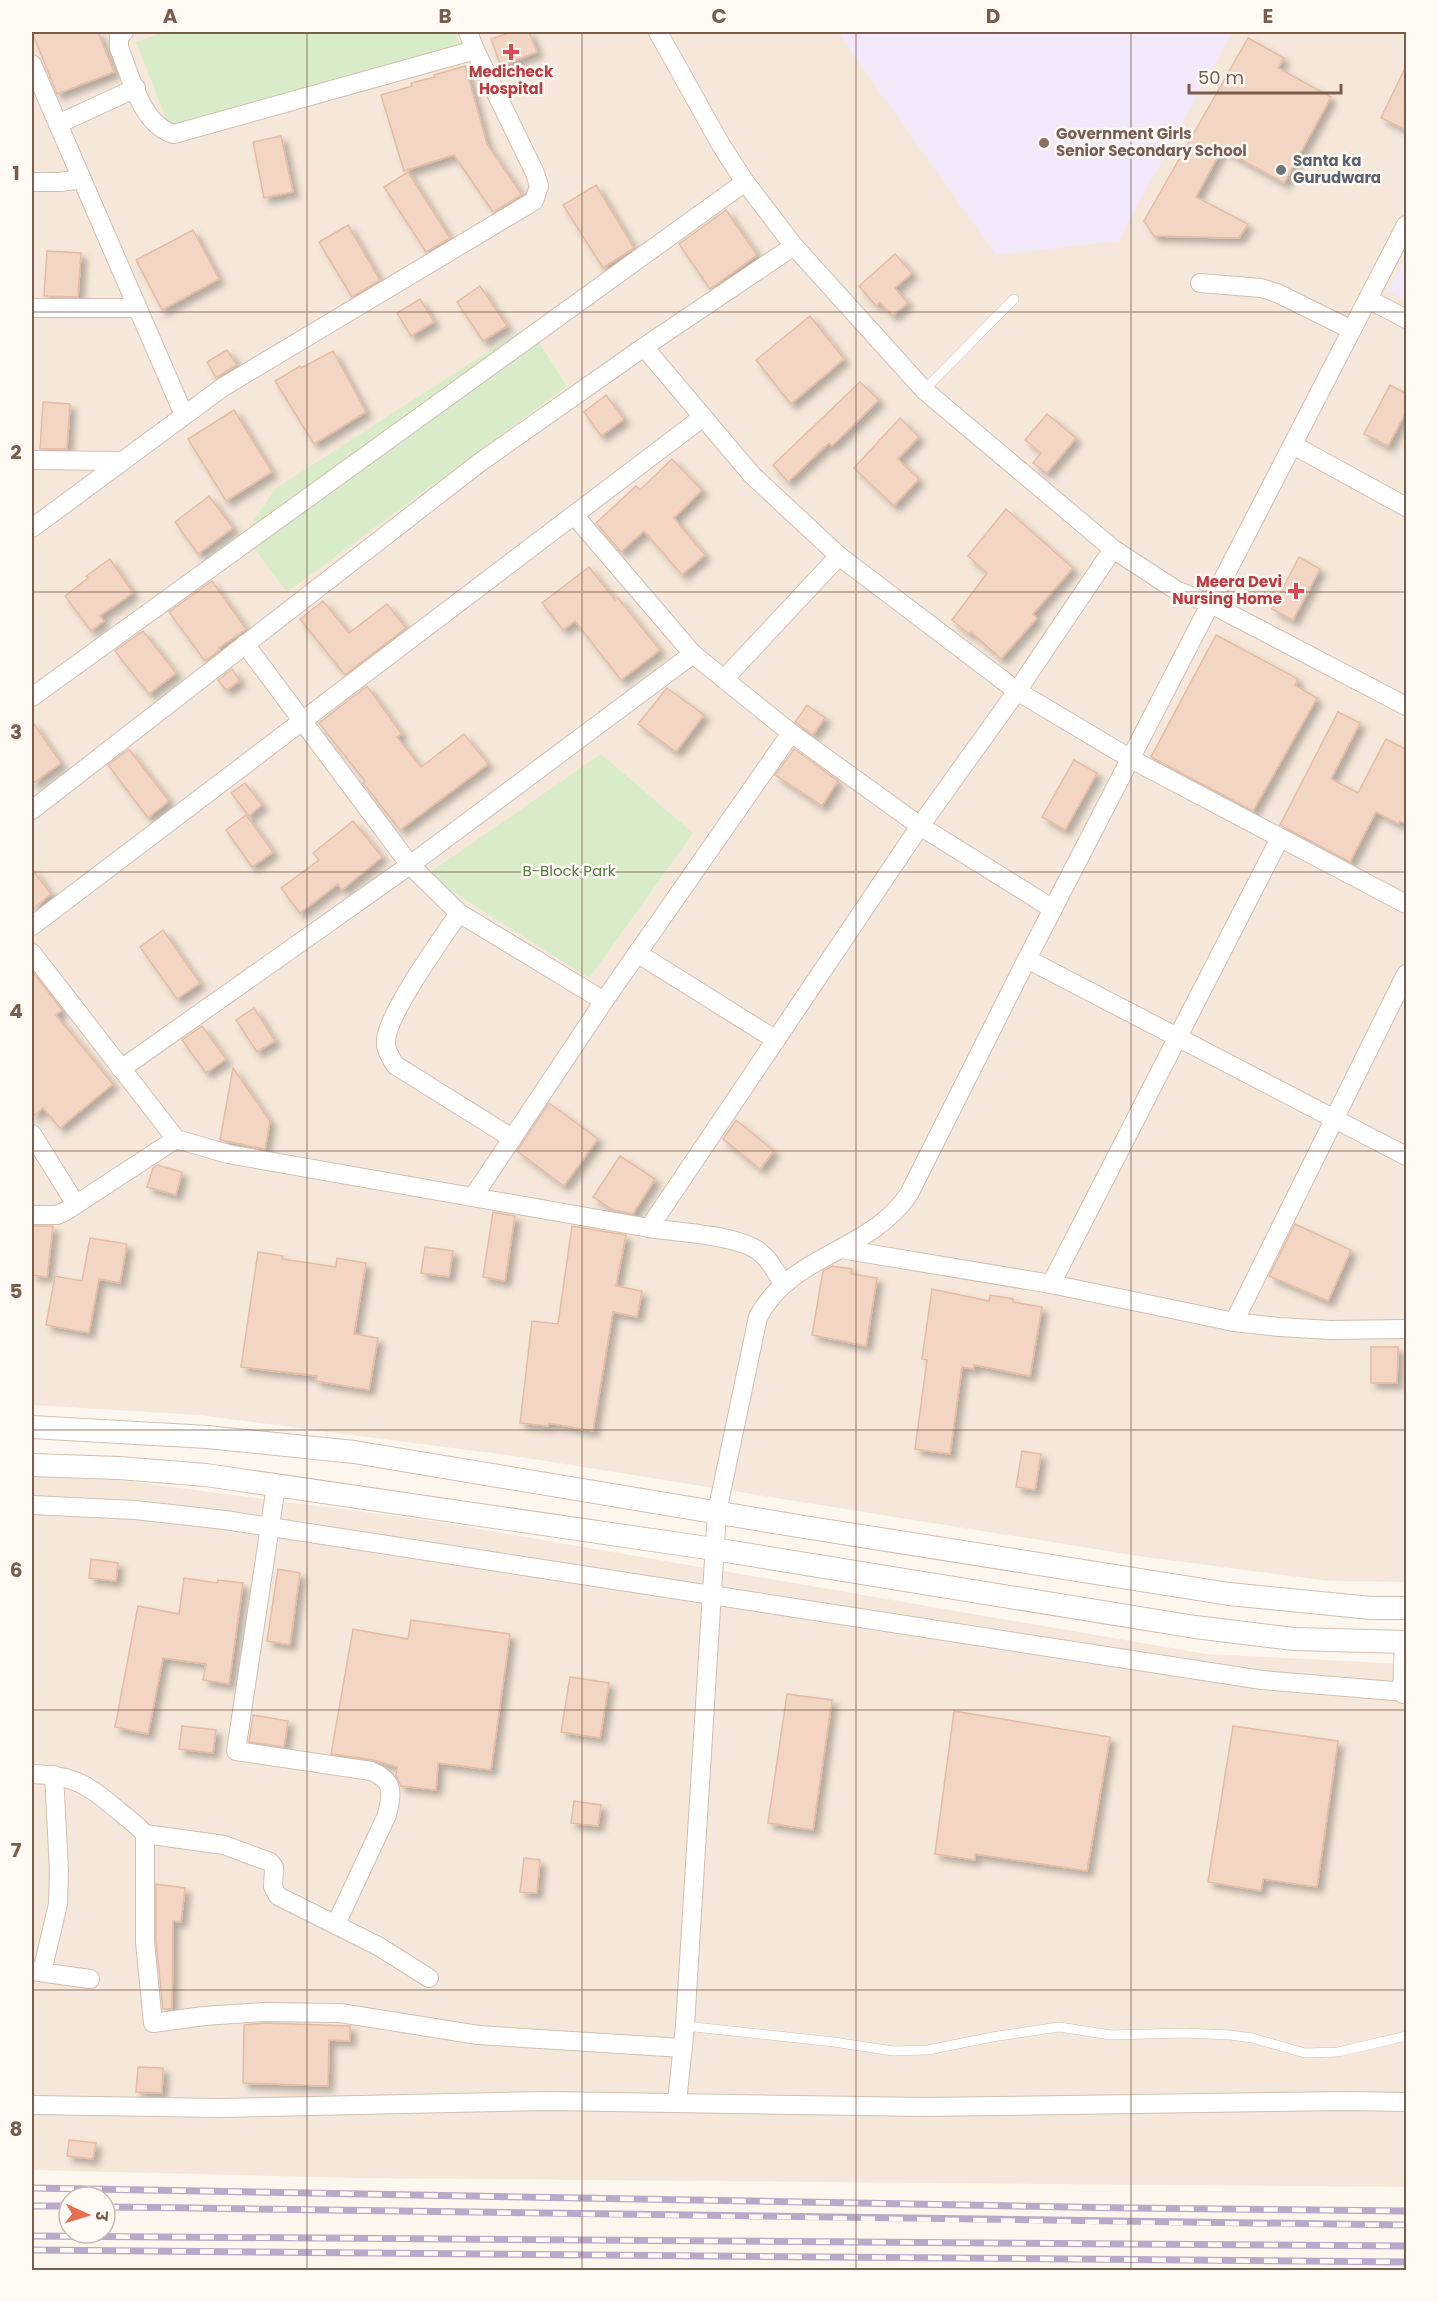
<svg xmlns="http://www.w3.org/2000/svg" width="1438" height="2302" font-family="Poppins,'Noto Sans Devanagari',sans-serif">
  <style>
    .residential { fill: #f5e8da }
    .education { fill: #f3e8fa }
    .green { fill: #d8ecc9 }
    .building { fill: #f3d5c3; stroke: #e6bba3; stroke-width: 1.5; filter: url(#shadow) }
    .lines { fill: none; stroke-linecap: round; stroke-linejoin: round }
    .service-casing { stroke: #d1beb0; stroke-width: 10 }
    .minor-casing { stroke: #d1beb0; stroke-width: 20 }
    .tertiary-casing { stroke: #d1beb0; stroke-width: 24 }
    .service { stroke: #fff; stroke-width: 9 }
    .minor { stroke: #fff; stroke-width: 18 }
    .tertiary { stroke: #fff; stroke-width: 22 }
    .rail-casing { stroke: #b9a8c9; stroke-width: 7 }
    .rail { stroke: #fffaf3; stroke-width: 4.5; stroke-dasharray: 14; stroke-linecap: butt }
    .grid { fill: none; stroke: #7a5c4d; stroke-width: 1.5; stroke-opacity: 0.55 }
    .health-dot { fill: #e0444e; stroke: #fffaf3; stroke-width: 2 }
    .education-dot { fill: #8d6e63; stroke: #fffaf3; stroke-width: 2 }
    .worship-dot { fill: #6b7280; stroke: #fffaf3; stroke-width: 2 }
    .labels { text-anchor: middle; stroke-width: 5; stroke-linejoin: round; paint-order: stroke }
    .health-label { font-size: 15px; font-weight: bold; fill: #be3a42; stroke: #fffaf3 }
    .education-label { font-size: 15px; font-weight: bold; fill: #785e54; stroke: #fffaf3; text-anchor: start }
    .worship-label { font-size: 15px; font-weight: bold; fill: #5b616d; stroke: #fffaf3; text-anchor: start }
    .park-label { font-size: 15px; fill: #537a41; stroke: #fffaf3 }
    .neatline { fill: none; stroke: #7a5c4d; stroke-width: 2 }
    .grid-label { font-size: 20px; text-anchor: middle; font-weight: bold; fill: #7a5c4d }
  </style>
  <defs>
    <filter id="shadow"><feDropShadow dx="5.5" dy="5.5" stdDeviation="3" flood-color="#0004"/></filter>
  </defs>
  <rect width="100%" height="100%" fill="#fdf6ec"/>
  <g class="residential">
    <polygon points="32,32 1406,32 1406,1582 1329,1581 1145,1557 514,1456 199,1415 32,1405"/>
    <polygon points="32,1471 50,1471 433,1521 1206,1654 1406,1664 1406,2187 358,2178 32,2170"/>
  </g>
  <g class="education">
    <polygon points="839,32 1232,32 1118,241 996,255 842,39"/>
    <polygon points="1406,257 1406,300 1387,291"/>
  </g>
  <g class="green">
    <polygon points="165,32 455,32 460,44 169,126 136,42"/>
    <polygon points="528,326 567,386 287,592 244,535 275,489"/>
    <polygon points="601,754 693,833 589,978 426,875"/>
  </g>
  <g class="building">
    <polygon points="32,32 98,32 114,72 57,94"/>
    <polygon points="512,32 529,32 537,52 501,66 491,39"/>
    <polygon points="1248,38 1284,58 1278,68 1331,97 1284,183 1222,149 1196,197 1248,224 1239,238 1154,236 1144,221"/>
    <polygon points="1407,64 1407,130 1381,118"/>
    <polygon points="465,66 487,144 522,195 493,212 454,155 404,171 381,95 412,86 411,83 435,77 434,75"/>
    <polygon points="281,136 293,192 264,198 253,142"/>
    <polygon points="408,172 450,238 426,252 384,187"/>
    <polygon points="596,185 634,248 603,268 563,205"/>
    <polygon points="726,210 757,255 710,289 679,244"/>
    <polygon points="348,225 380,280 352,297 319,242"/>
    <polygon points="193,230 219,279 162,310 136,260"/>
    <polygon points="47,251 81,253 78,297 44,296"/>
    <polygon points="895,254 912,273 895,288 908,303 892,316 880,302 876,306 859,286"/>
    <polygon points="480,286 507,326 483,341 457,302"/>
    <polygon points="420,299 434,322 411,336 397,313"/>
    <polygon points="810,316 844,359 791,404 756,360"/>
    <polygon points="227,350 237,365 216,378 207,362"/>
    <polygon points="333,351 366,412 314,444 275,381 300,366 301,368"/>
    <polygon points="860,382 879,400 832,446 829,443 788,482 773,465"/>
    <polygon points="1390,385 1407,394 1407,410 1388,446 1364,434"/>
    <polygon points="606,395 624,419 601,436 584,412"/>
    <polygon points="43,402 70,404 67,449 40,449"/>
    <polygon points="234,410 272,472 226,501 188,439"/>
    <polygon points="1047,414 1076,438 1047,473 1033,463 1041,453 1025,440"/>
    <polygon points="900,418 919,437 898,459 919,479 894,506 854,468"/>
    <polygon points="672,459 702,490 674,518 705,555 682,575 644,531 621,552 596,523 636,486 640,490"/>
    <polygon points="209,496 233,528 198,554 175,522"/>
    <polygon points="1006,509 1073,568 1033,614 1037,618 1001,659 971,632 969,634 952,620 987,573 968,556"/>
    <polygon points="1299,557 1320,569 1293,620 1272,609"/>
    <polygon points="110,559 133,593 100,616 104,621 91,631 65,596 88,578 86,576"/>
    <polygon points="589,567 615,600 618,598 660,650 621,680 575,621 563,630 542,603"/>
    <polygon points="212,581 246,629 219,648 220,650 205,661 169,612"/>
    <polygon points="323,601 349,633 387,604 406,628 345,675 300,619"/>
    <polygon points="143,631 176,673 149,694 115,651"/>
    <polygon points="1216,635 1298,679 1295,685 1317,698 1253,811 1151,757"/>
    <polygon points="232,669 240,681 226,690 218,680"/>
    <polygon points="367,686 402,734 397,737 421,767 464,734 488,764 400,830 363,783 365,781 319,723"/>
    <polygon points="667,688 704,715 676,752 638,724"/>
    <polygon points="807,705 825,718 813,735 795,722"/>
    <polygon points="1338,712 1360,723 1331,779 1358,793 1386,739 1407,750 1407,825 1400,821 1399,824 1376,812 1350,862 1280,825"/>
    <polygon points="32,721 61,763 32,784"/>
    <polygon points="129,749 169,801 148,818 108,765"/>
    <polygon points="794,749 838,781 822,806 775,775"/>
    <polygon points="1074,760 1097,773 1065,830 1042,817"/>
    <polygon points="245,783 262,805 249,816 231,793"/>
    <polygon points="246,815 273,852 252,867 226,830"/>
    <polygon points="353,821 382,857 342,890 338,884 300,913 281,888 319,860 313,853"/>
    <polygon points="32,869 51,894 32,910"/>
    <polygon points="163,930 200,983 177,999 140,947"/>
    <polygon points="32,971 62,1010 56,1015 113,1084 60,1128 43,1108 32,1117"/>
    <polygon points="254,1008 275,1041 257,1052 236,1020"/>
    <polygon points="202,1026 226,1059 206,1073 182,1040"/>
    <polygon points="233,1068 270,1121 265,1149 220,1140"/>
    <polygon points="549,1103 598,1139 564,1186 517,1151"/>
    <polygon points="736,1120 774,1151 760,1169 723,1139"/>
    <polygon points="620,1156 655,1179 633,1214 613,1210 593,1197"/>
    <polygon points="157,1165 182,1172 176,1195 147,1187 153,1168"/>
    <polygon points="493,1212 515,1216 505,1281 483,1277"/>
    <polygon points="1295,1224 1351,1250 1328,1301 1269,1276"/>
    <polygon points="32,1226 53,1226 47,1277 32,1275"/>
    <polygon points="572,1226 626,1235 616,1286 642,1291 637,1317 613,1312 593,1431 549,1423 548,1426 520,1423 532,1321 558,1324"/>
    <polygon points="90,1238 127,1244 120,1283 99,1279 89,1333 46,1325 55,1276 82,1281"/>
    <polygon points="425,1247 453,1251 449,1277 421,1273"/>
    <polygon points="258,1252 283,1256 282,1259 336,1267 337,1258 366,1263 354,1334 378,1338 369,1390 316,1381 317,1376 241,1367"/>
    <polygon points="832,1266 852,1269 851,1274 877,1278 866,1346 812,1335 823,1271"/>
    <polygon points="932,1289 989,1301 990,1295 1013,1299 1013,1302 1042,1307 1030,1376 974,1365 974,1369 962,1367 950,1454 915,1449 927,1360 922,1359"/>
    <polygon points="1371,1347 1398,1347 1397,1383 1371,1383"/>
    <polygon points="1022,1451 1041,1454 1035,1490 1016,1487"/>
    <polygon points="91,1559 118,1563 116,1581 89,1578"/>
    <polygon points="278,1569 300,1573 290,1645 267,1641"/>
    <polygon points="184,1578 217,1583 218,1580 243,1583 229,1684 203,1680 206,1664 163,1658 148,1734 115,1727 138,1606 179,1614"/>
    <polygon points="411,1620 510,1634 491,1770 438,1763 436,1790 401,1786 396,1776 397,1767 373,1760 331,1754 353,1629 408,1639"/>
    <polygon points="570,1677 609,1683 600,1738 561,1732"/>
    <polygon points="787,1694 832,1700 813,1830 768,1823"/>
    <polygon points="954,1711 1110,1737 1087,1871 975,1854 975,1860 935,1854"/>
    <polygon points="253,1715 288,1721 284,1747 249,1742"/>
    <polygon points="182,1726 216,1730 213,1753 179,1749"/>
    <polygon points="1233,1726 1338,1741 1317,1887 1263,1879 1261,1891 1208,1882"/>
    <polygon points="574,1801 601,1805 598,1826 571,1823"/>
    <polygon points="524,1858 540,1860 537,1893 520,1892"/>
    <polygon points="156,1884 185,1888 181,1922 173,1921 172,2009 163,2009 156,1941"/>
    <polygon points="264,2023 350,2026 350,2041 329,2040 328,2086 243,2083 244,2025"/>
    <polygon points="138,2067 163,2068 162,2093 136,2092"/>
    <polygon points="69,2140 96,2143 93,2159 67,2156"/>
  </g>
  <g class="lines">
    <g class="service-casing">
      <g id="service">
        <polyline points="924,390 1014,299"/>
        <polyline points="685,2026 834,2042 893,2051 928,2050 992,2037 1059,2027 1111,2035 1185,2033 1230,2035 1252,2038 1305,2053 1338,2052 1406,2036"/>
      </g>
    </g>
    <g class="minor-casing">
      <g id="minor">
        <path d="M124 32 119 37V48C131 76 141 125 174 134L475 50"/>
        <polyline points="658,32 721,145 745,182 794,246 924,390 1113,549 1176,590 1211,604 1406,706"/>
        <polyline points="32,64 184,415"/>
        <polyline points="58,124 136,88"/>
        <polyline points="32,182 60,182 81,179"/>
        <polyline points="1200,283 1261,288 1277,293 1352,330"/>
        <polyline points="1368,299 1406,319"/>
        <polyline points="32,308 137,308"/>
        <polyline points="644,347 752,475 839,556 1017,691 1131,759 1406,904"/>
        <polyline points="1293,445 1406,507"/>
        <polyline points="32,460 121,461"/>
        <polyline points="574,515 693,654 791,733 920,826 1053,909"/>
        <polyline points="32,528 223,387 534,201 539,186 535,173 475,50 468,32"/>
        <polyline points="245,644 410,865 459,913 604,1001"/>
        <polyline points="724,679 839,556"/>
        <polyline points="32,697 745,182"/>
        <polyline points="32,810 479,463 644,347 794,246"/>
        <path d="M459 913C441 940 390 1010 386 1039 385 1049 390 1056 395 1065L512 1138"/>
        <polyline points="32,926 703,417"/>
        <path d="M32 953 176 1139 228 1154 649 1228C676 1232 741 1235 761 1253 770 1260 776 1273 783 1283"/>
        <polyline points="637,953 776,1040"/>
        <polyline points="1027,959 1406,1156"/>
        <polyline points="121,1069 410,865 693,654"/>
        <polyline points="32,1134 75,1203"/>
        <polyline points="473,1197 604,1001 791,733"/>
        <polyline points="32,1215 57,1215 66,1211 176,1139"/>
        <polyline points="649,1228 920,826 1017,691 1113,549"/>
        <polyline points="841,1249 1051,1284 1234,1322 1279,1327 1331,1330 1406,1329"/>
        <polyline points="1051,1284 1280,838"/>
        <polyline points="1234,1322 1406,974"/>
        <path d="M276 1486 236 1751 371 1771C395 1781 392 1793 387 1815L336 1924"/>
        <polyline points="32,1505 135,1510 225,1520 1262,1680 1406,1692"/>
        <path d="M32 1774C74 1775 89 1785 120 1812 129 1819 138 1826 145 1834V1942L153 2023 204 2016 264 2012 340 2013 478 2035 683 2048"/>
        <polyline points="145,1834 224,1845 270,1862 274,1867 273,1887 278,1896 378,1946 429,1978"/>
        <polyline points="32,1971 90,1979"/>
        <polyline points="42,1972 58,1904 59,1871 54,1775"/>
        <path d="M677 2102 685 2026 717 1512 758 1317C792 1253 869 1253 909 1194L1027 959 1406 225"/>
        <polyline points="32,2105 220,2108 549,2101 924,2107 1348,2101 1406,2102"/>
      </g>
    </g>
    <g class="tertiary-casing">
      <g id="tertiary">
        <polyline points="32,1427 207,1437 354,1452 804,1527 1229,1594 1371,1608 1406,1608"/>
        <polyline points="32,1465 119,1468 206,1475 714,1549 1195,1627 1294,1639 1406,1642"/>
        <polyline points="1404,1692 1406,1642"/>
      </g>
    </g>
    <use href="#service" class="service"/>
    <use href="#minor" class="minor"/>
    <use href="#tertiary" class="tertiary"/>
    <g class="rail-casing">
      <g id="rail">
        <polyline points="32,2188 1128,2208 1406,2211"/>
        <polyline points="32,2206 69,2206"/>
        <path d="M105 2207C539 2212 973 2222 1406 2225"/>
        <polyline points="32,2236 1406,2246"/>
        <polyline points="32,2250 1406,2262"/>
      </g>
    </g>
    <use href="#rail" class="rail"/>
  </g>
  <path class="grid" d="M307 32V2270M582 32V2270M856 32V2270M1131 32V2270M32 312H1406M32 592H1406M32 872H1406M32 1151H1406M32 1430H1406M32 1710H1406M32 1990H1406"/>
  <g class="health-dot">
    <path d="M508 43h6v6h6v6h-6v6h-6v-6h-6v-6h6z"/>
    <path d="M1293 582h6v6h6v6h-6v6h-6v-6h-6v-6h6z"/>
  </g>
  <circle class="education-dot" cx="1044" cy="143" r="6"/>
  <circle class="worship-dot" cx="1281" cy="170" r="6"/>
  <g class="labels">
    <g class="health-label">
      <text x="511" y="77">Medicheck<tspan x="511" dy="17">Hospital</tspan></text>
      <text x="1282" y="587" text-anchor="end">Meera Devi<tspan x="1282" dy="17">Nursing Home</tspan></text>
    </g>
    <g class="education-label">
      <text x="1056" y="139">Government Girls<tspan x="1056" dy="17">Senior Secondary School</tspan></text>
    </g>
    <g class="worship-label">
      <text x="1293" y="166">Santa ka<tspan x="1293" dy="17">Gurudwara</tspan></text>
    </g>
    <g class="park-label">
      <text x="569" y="876">B-Block Park</text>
    </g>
  </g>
  <rect width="1438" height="2302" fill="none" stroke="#fffaf3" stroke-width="66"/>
  <g transform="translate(87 2215) rotate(94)"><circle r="28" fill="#fffaf3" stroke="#cabbb1" stroke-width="1.5"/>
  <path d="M0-4.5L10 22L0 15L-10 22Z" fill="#e76f51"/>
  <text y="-9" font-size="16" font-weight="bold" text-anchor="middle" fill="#7a5c4d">उ</text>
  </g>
  <path d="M1189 84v9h152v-9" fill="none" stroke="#7a5c4d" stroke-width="3"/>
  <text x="1198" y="84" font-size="18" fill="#7a5c4d" stroke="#fffaf3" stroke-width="4.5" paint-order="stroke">50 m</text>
  <rect x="33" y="33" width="1372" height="2236" class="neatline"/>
  <g class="grid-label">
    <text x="170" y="23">A</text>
    <text x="445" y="23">B</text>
    <text x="719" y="23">C</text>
    <text x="993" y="23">D</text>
    <text x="1268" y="23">E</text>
    <text x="16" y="180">1</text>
    <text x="16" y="459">2</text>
    <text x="16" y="739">3</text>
    <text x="16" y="1018">4</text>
    <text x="16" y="1298">5</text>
    <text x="16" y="1577">6</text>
    <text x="16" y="1857">7</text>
    <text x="16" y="2136">8</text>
  </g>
</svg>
